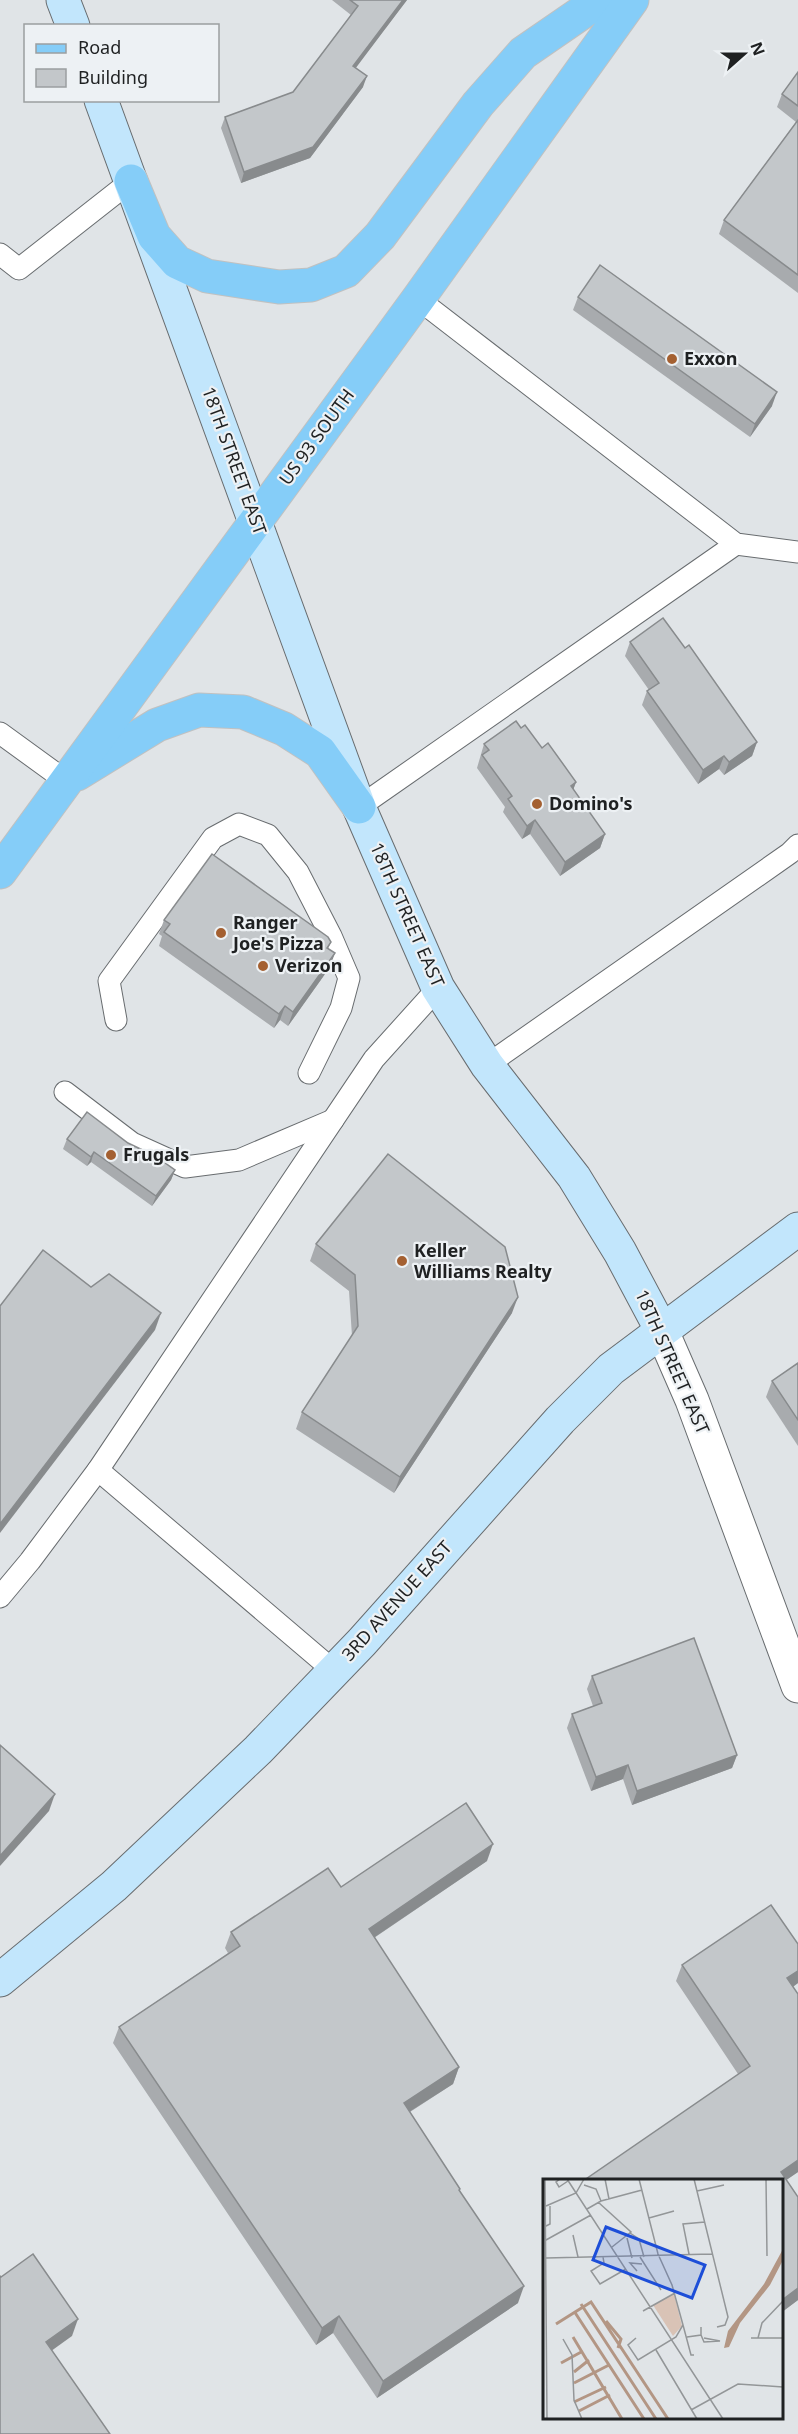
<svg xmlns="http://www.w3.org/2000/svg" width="798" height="2434" font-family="'Noto Sans',sans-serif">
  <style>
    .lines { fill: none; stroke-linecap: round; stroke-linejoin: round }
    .lane-casing { stroke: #686c6f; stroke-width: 23 }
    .street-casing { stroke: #686c6f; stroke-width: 35 }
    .secondary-casing { stroke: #686c6f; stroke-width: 35 }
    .primary-casing { stroke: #c0c1c1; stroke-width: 35 }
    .lane { stroke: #fff; stroke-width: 21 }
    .street { stroke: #fff; stroke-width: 33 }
    .secondary { stroke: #c2e6fc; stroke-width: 33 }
    .primary { stroke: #85cdf8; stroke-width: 33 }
    .wall { fill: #a8abae }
    .shaded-wall { fill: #888b8d }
    .building { fill: #c3c7ca; stroke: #888b8d; stroke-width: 1.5 }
    .poi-dot { fill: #a46031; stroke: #edf1f4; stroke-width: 2 }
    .labels { text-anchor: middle; stroke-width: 4.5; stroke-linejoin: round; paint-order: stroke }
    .poi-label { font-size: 18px; font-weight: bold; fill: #1f2122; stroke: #edf1f4; text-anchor: start }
    .street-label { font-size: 18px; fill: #1f2122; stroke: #edf1f4 }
    .inset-river { fill: none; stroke: #b39684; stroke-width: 3 }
    .inset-road { fill: none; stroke: #939698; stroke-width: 1.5 }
    .view { fill: #1d4ed8; fill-opacity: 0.15; stroke: #1d4ed8; stroke-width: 3 }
    .inset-edge { fill: none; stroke: #1f2122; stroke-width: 3 }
  </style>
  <rect width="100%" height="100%" fill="#e0e4e7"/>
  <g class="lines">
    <g class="lane-casing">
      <g id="lane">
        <polyline points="0,254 19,269 131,181"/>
        <polyline points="418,299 736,544 798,552"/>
        <polyline points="0,733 66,781"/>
        <polyline points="359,807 736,544"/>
        <polyline points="116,1020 109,981 213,838 239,824 268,835 298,872 331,936 349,978 341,1008 309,1073"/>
        <polyline points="487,1065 790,853 798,845"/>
        <polyline points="65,1092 132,1143 185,1167 239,1160 333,1120"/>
        <polyline points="98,1470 334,1671"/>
        <polyline points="0,1597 30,1561 98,1470 374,1059 438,988"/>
      </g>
    </g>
    <g class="street-casing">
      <polyline id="street" points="661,1329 692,1400 798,1686"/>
    </g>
    <g class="secondary-casing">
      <g id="secondary">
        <polyline points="63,0 73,26"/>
        <polyline points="101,100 359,807 438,988 487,1065 574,1177 620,1252 661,1329"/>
        <polyline points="0,1980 114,1886 258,1750 362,1642 560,1420 611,1369 798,1229"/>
      </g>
    </g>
    <g class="primary-casing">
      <g id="primary">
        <polyline points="131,181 154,236 177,262 207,276 279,287 311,285 346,271 380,236 478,104 523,53 600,0"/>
        <polyline points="77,774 157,725 199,710 243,712 284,729 320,752 359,807"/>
        <polyline points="0,872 418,299 632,0"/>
      </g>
    </g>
    <use href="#lane" class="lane"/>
    <use href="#street" class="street"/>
    <use href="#secondary" class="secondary"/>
    <use href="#primary" class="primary"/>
  </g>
  <g class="wall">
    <polygon points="332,0 407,0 355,68 363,87 310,158 241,183 221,128 225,117 293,92 351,15"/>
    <polygon points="798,72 798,293 719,234 724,220 796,122 777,107 782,94"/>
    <polygon points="578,297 772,406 750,437 573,310"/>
    <polygon points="630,642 685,648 757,742 752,756 724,775 719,769 698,784 642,705 647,691 649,690 625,656"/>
    <polygon points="521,728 576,782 573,790 605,834 600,848 560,876 530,834 522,839 503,812 505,807 477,768 484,744"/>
    <polygon points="164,920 331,942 328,949 330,967 288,1026 280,1020 274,1028 159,946 162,936 159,934"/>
    <polygon points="67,1139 128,1143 175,1170 171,1180 152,1206 91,1162 87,1166 63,1149"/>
    <polygon points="316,1244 512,1313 394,1493 296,1429 302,1412 352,1336 349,1291 310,1261"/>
    <polygon points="798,1363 798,1446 766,1397 772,1381"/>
    <polygon points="592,1676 737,1755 732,1768 632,1805 623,1779 591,1791 567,1728 572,1714 593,1706 587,1689"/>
    <polygon points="487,1861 374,1938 459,2067 453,2084 410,2112 460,2189 459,2192 518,2303 377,2398 333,2333 316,2345 113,2043 119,2027 228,1953 225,1948 231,1932 341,1887"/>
    <polygon points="798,1944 798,1983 793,1987 798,1994 798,2172 786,2180 798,2300 782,2312 782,2181 738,2074 676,1981 682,1965"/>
  </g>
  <g class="shaded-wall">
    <polygon points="403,0 407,0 349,77 353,66"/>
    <polygon points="367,76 363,87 310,158 241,183 244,172"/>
    <polygon points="777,392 772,406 750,437 755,424"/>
    <polygon points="757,742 752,756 724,775 729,762"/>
    <polygon points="724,756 719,769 698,784 703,770"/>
    <polygon points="576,782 571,796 571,786"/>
    <polygon points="535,820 530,834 522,839 527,826"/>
    <polygon points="605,834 600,848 560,876 565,862"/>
    <polygon points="335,953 330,967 288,1026 293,1012"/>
    <polygon points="285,1006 280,1020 274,1028 279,1014"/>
    <polygon points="94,1152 91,1162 87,1166 91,1157"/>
    <polygon points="175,1170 171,1180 152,1206 156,1196"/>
    <polygon points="518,1297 512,1313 394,1493 400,1477"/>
    <polygon points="161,1313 155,1330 0,1533 0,1524"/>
    <polygon points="737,1755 732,1768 632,1805 637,1791"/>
    <polygon points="628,1765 623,1779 591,1791 596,1777"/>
    <polygon points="55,1794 49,1811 0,1866 0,1856"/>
    <polygon points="493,1844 487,1861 363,1945 369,1929"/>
    <polygon points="798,1971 798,1983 781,1995 787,1978"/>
    <polygon points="459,2067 453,2084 398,2119 404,2103"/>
    <polygon points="798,2160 798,2172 782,2183 781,2172"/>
    <polygon points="524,2286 518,2303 377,2398 383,2381"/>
    <polygon points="798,2288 798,2300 782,2312 782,2300"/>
    <polygon points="339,2316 333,2333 316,2345 322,2328"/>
    <polygon points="78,2319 72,2336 40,2359 46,2342"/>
  </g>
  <g class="building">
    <polygon points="350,0 403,0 353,66 367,76 313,147 244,172 225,117 293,92 358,6"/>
    <polygon points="798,72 798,106 782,94"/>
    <polygon points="798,120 798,275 724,220"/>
    <polygon points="600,265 777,392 755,424 578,297"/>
    <polygon points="663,618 685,648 689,645 757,742 729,762 724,756 703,770 647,691 659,683 630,642"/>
    <polygon points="516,721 521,728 525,725 542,748 548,743 576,782 571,786 605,834 565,862 535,820 527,826 508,799 512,796 482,755 489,750 484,744"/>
    <polygon points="212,854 328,937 331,942 327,948 335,953 293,1012 285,1006 279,1014 164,932 170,924 164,920"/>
    <polygon points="87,1112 128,1143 155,1156 175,1170 156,1196 94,1152 91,1157 67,1139"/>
    <polygon points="388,1154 505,1247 518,1297 400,1477 302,1412 358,1326 355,1275 316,1244"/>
    <polygon points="43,1250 91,1287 109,1274 161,1313 0,1524 0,1306"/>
    <polygon points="798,1363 798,1420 772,1381"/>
    <polygon points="694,1638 737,1755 637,1791 628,1765 596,1777 572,1714 602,1703 592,1676"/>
    <polygon points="0,1745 55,1794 0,1856"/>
    <polygon points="466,1803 493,1844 369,1929 459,2067 404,2103 460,2189 459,2190 524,2286 383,2381 339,2316 322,2328 119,2027 240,1946 231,1932 328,1868 341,1887"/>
    <polygon points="771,1905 798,1944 798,1971 787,1978 798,1994 798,2160 781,2172 798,2197 798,2288 782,2300 782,2181 583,2181 750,2066 682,1965"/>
    <polygon points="33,2254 78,2319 46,2342 110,2434 0,2434 0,2276 1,2277"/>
  </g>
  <g class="poi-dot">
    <circle cx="672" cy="359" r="6"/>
    <circle cx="537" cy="804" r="6"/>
    <circle cx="221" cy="933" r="6"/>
    <circle cx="263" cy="966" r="6"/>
    <circle cx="111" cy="1155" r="6"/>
    <circle cx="402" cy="1261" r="6"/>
  </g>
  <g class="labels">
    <g class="poi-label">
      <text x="684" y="365">Exxon</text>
      <text x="549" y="810">Domino's</text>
      <text x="233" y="929">Ranger<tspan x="233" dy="21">Joe's Pizza</tspan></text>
      <text x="275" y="972">Verizon</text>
      <text x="123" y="1161">Frugals</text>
      <text x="414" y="1257">Keller<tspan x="414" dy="21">Williams Realty</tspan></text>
    </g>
    <g class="street-label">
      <text transform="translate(317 437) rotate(-54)" y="6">US 93 SOUTH</text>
      <text transform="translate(234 461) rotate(70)" y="6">18TH STREET EAST</text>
      <text transform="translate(407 915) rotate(66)" y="6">18TH STREET EAST</text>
      <text transform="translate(672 1362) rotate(66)" y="6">18TH STREET EAST</text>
      <text transform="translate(397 1601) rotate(-48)" y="6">3RD AVENUE EAST</text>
    </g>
  </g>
  <g transform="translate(543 2179)">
    <rect width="240" height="240" fill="#e0e4e7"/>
    <path d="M131 115 139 147 130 157 110 126Z" fill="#d9c3b6"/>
    <path d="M240 70V81L227 106 197 144 186 168 181 169 185 152 221 105Z" fill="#b39684"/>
    <path class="inset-river" d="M38 125 113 240M31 132 101 240M63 142 78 160 75 169M13 145 48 123 125 240M30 158 79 240M18 184 40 172M31 193 46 181M31 204 66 186M31 223 63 208M36 232 67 216"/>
    <path class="inset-road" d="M2 0 4 240M17 0 13 3 16 8 25 2M24 0 180 240M62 0 66 20M151 0 185 138 182 146 174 148M223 0 224 77M41 6 53 10 58 22M154 12 181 6M55 23 88 53 69 68M3 27 33 14 41 0M44 30 58 22 99 11M106 39 131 32M3 47 7 45V27M87 54 96 60 101 78M30 56 35 78M84 59 89 79M3 61 48 36M146 75 140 45 162 43M60 78 61 84 48 92 57 105 83 90M97 78 118 111M3 79 169 75M94 92 87 84 99 85M100 132 132 114M140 146 148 176H151M158 156 161 163 177 162 161 159M144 158 158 156V148M93 159 85 166 95 181 133 158 140 146 129 106 115 75 96 0M208 159H240M215 159 219 144 240 122M20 160 29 176 31 221 39 240M113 171 154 240M148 231 195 205 240 208"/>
    <path class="view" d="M63 48 162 86 149 119 50 81Z"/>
    <rect width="240" height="240" class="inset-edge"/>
  </g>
  <rect x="24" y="24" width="195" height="78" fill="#edf1f4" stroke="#9b9ea0" stroke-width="1.5"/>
  <rect x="36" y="44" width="30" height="9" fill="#85cdf8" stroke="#9b9ea0" stroke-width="1.5"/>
  <text x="78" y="54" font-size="18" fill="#1f2122">Road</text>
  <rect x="36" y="69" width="30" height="18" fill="#c3c7ca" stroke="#9b9ea0" stroke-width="1.5"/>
  <text x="78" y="84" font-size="18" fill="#1f2122">Building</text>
  <g transform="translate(744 54) rotate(69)" stroke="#edf1f4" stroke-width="4.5" paint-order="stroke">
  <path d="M0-4.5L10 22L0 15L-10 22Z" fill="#1f2122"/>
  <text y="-9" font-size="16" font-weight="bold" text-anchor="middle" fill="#1f2122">N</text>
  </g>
</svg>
